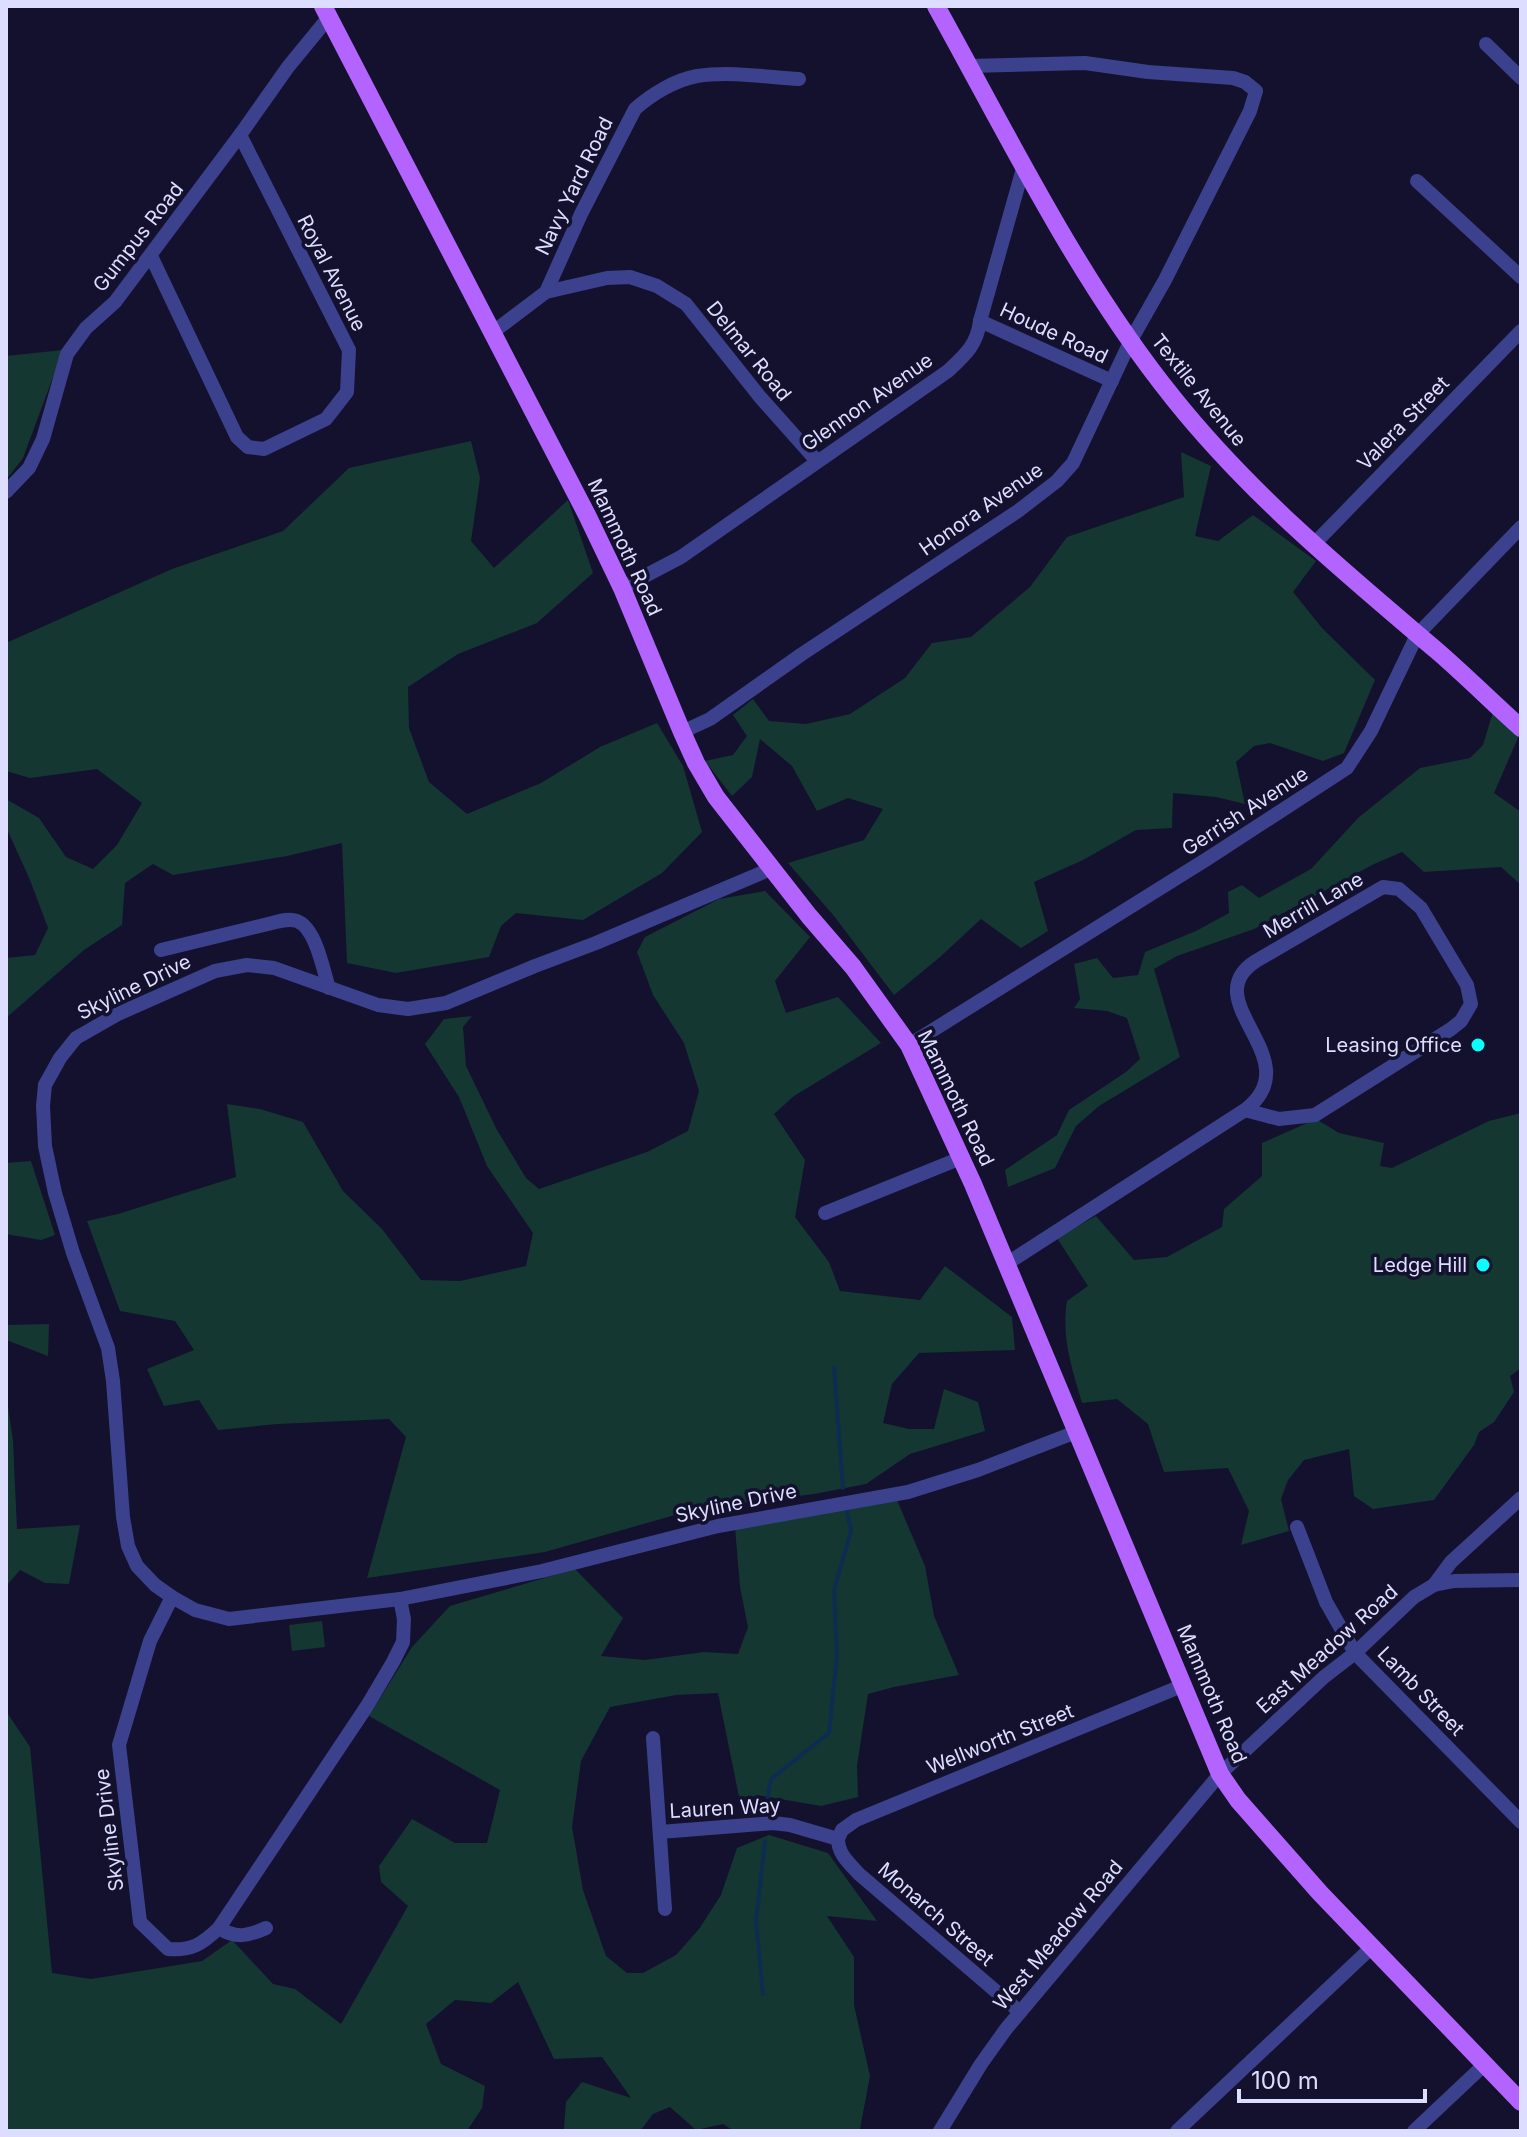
<svg xmlns="http://www.w3.org/2000/svg" width="1527" height="2137" font-family="Inter,sans-serif">
  <style>
    .green { fill: #143732 }
    .lines { fill: none; stroke-linecap: round; stroke-linejoin: round }
    .stream { stroke: #0c2d51; stroke-width: 4 }
    .minor { stroke: #3b418d; stroke-width: 14 }
    .major { stroke: #b364ff; stroke-width: 18 }
    .poi-dot { fill: #09fffc; stroke: #13112d; stroke-width: 3 }
    .labels { text-anchor: middle; stroke-width: 7; stroke-linejoin: round; paint-order: stroke }
    .street-label { font-size: 20px; fill: #ddf; stroke: #13112d }
    .poi-label { font-size: 20px; fill: #ddf; stroke: #13112d; text-anchor: end }
  </style>
  <rect width="100%" height="100%" fill="#13112d"/>
  <g class="green">
    <polygon points="63,350 23,458 6,480 6,356"/>
    <polygon points="471,441 480,478 471,541 494,568 568,500 593,573 537,623 458,654 408,687 409,728 429,782 467,814 541,783 600,747 657,723 683,766 702,832 662,873 583,920 516,913 501,926 489,957 396,973 347,963 342,843 287,856 173,875 153,864 125,883 122,925 84,950 6,1018 6,958 35,955 48,928 30,880 6,827 6,799 39,818 66,857 93,869 117,845 142,803 97,769 30,778 6,771 6,643 172,569 283,531 349,468"/>
    <polygon points="1181,452 1211,466 1195,536 1218,541 1253,515 1316,561 1293,592 1322,628 1375,680 1344,753 1323,761 1270,743 1254,746 1236,762 1245,804 1216,797 1173,793 1172,828 1136,830 1083,860 1034,882 1048,931 1021,948 981,919 940,957 894,995 834,916 788,863 864,840 883,809 848,798 817,811 792,766 760,739 752,777 732,796 705,761 733,755 747,736 733,715 753,699 769,721 806,724 850,714 905,678 932,643 971,637 1030,587 1067,537 1184,497"/>
    <polygon points="1493,712 1521,731 1494,793 1521,812 1521,885 1501,867 1424,872 1402,852 1372,865 1254,929 1177,956 1154,969 1180,1057 1099,1106 1076,1126 1055,1168 1008,1187 1005,1170 1057,1135 1069,1110 1126,1072 1140,1059 1127,1018 1107,1011 1074,1008 1080,999 1074,964 1097,958 1113,978 1138,975 1145,952 1196,931 1229,913 1228,892 1242,885 1259,898 1311,869 1358,818 1420,768 1470,758 1483,745"/>
    <polygon points="765,891 810,937 775,981 786,1013 838,997 881,1043 794,1096 774,1114 805,1160 795,1217 829,1262 840,1291 920,1300 945,1266 1012,1317 1015,1350 919,1353 892,1384 883,1423 909,1429 934,1429 944,1389 978,1402 985,1431 910,1454 866,1484 814,1494 696,1509 545,1552 367,1578 406,1437 389,1419 277,1424 218,1430 199,1400 164,1406 147,1369 194,1350 175,1321 120,1311 87,1221 118,1214 236,1177 227,1104 260,1109 303,1122 343,1191 382,1229 421,1280 460,1281 526,1266 533,1233 487,1166 459,1097 425,1044 444,1019 472,1016 463,1027 466,1066 497,1130 526,1178 539,1189 647,1152 688,1131 699,1091 684,1043 653,995 637,952 645,937 719,899"/>
    <path d="M1521 1113V1368L1510 1376 1514 1392 1494 1422 1479 1432 1474 1445 1434 1500 1373 1509 1354 1496 1349 1449 1304 1460 1288 1480 1281 1499 1289 1531 1241 1545 1249 1511 1228 1468 1164 1472 1148 1424 1117 1399 1082 1403C1072 1369 1061 1337 1067 1301L1088 1286 1057 1238 1096 1216 1134 1260 1167 1257 1222 1227 1224 1209 1262 1176V1143L1316 1119 1339 1133 1384 1143 1380 1166 1392 1168 1489 1121Z"/>
    <polygon points="31,1161 55,1235 41,1240 6,1234 6,1163"/>
    <polygon points="49,1324 48,1356 6,1340 6,1325"/>
    <polygon points="6,1392 13,1441 17,1529 80,1525 69,1584 45,1583 20,1570 8,1584 6,1605"/>
    <polygon points="897,1500 925,1566 934,1616 959,1675 894,1687 868,1694 857,1766 858,1797 821,1806 763,1796 739,1797 718,1693 676,1695 610,1707 581,1761 572,1827 583,1890 606,1956 627,1973 643,1973 676,1955 699,1929 721,1895 737,1848 769,1835 828,1853 877,1921 827,1916 854,1957 854,2005 870,2076 860,2129 862,2131 734,2131 723,2124 696,2130 670,2107 653,2114 640,2131 568,2131 564,2129 566,2102 582,2082 631,2098 602,2057 554,2059 518,1982 491,2003 455,2000 426,2024 441,2064 485,2086 482,2108 467,2131 6,2131 6,1711 30,1747 52,1973 91,1979 202,1961 232,1940 273,1984 295,1989 341,2024 408,1906 381,1882 379,1866 412,1819 455,1843 487,1843 500,1790 369,1716 412,1647 450,1606 575,1569 623,1618 601,1656 645,1660 704,1652 738,1654 748,1627 740,1587 735,1528"/>
    <polygon points="322,1621 325,1647 292,1651 289,1625"/>
  </g>
  <g class="lines">
    <g class="stream">
      <polyline points="834,1368 843,1488"/>
      <polyline points="765,1814 771,1779 829,1733 837,1655 834,1590 851,1531 847,1511"/>
      <polyline points="763,1994 756,1921 765,1841"/>
    </g>
    <g class="minor">
      <polyline points="1486,44 1521,78"/>
      <polyline points="1417,181 1521,277"/>
      <polyline points="151,256 237,437 248,447 264,449 326,419 347,392 349,350 240,135"/>
      <polyline points="546,292 607,278 630,277 657,286 686,304 760,397 817,461"/>
      <polyline points="980,321 1112,381"/>
      <path d="M493 332 546 292 581 214 635 109C652 94 675 80 697 76 730 71 766 77 799 79"/>
      <polyline points="6,492 29,468 43,439 67,354 86,328 115,302 240,135 288,67 329,17"/>
      <polyline points="1314,544 1521,331"/>
      <path d="M622 588 681 557 948 371C965 355 977 345 980 321L1024 165"/>
      <polyline points="682,732 710,719 802,654 1018,511 1057,481 1073,463 1131,340 1165,280 1250,111 1256,91 1245,82 1233,78 1148,72 1085,63 969,66"/>
      <polyline points="773,868 596,943 535,966 446,1003 408,1009 378,1005 274,968 247,965 215,971 118,1014 76,1038 60,1058 45,1085 43,1106 45,1146 55,1193 73,1253 108,1348 113,1381 123,1517 128,1546 137,1566 155,1585 172,1597 195,1610 229,1619 400,1599 542,1571 718,1526 908,1492 978,1470 1076,1432"/>
      <path d="M161 950 272 923C280 921 289 918 297 921 316 928 323 970 329 988"/>
      <polyline points="909,1045 1207,859 1347,768 1371,731 1417,635 1521,527"/>
      <polyline points="825,1213 961,1158"/>
      <path d="M1006 1264 1245 1110 1279 1119 1315 1115 1451 1029 1461 1021 1471 1004 1467 985 1421 908 1399 889 1383 887 1256 961C1193 1001 1312 1059 1245 1110"/>
      <polyline points="1297,1527 1326,1602 1355,1653 1521,1822"/>
      <polyline points="1434,1585 1451,1562 1521,1498"/>
      <path d="M172 1597 150 1641 119 1745 140 1922 168 1949C192 1951 202 1944 219 1928 236 1939 248 1936 266 1928"/>
      <polyline points="653,1738 665,1909"/>
      <polyline points="660,1832 773,1823 790,1825 838,1839"/>
      <polyline points="838,1839 842,1830 856,1820 1184,1685"/>
      <path d="M838 1839C838 1854 849 1863 859 1874L1020 2012"/>
      <polyline points="219,1928 367,1706 393,1662 403,1642 404,1619 400,1599"/>
      <polyline points="940,2131 981,2064 1006,2029 1220,1774 1324,1677 1355,1653 1414,1597 1434,1585 1454,1581 1521,1580"/>
      <polyline points="1177,2131 1371,1948"/>
      <polyline points="1414,2131 1484,2065"/>
    </g>
    <g class="major">
      <polyline points="323,6 587,515 622,588 682,732 696,763 716,797 809,916 853,967 909,1045 973,1184 1220,1774 1238,1800 1320,1893 1521,2102"/>
      <path d="M936 6C1010 139 1078 280 1174 399 1250 494 1344 572 1436 650 1465 675 1492 702 1521 728"/>
    </g>
  </g>
  <g class="poi-dot">
    <circle cx="1478" cy="1045" r="8"/>
    <circle cx="1483" cy="1265" r="8"/>
  </g>
  <g class="labels">
    <g class="street-label">
      <text transform="translate(574 186) rotate(-64)" y="7">Navy Yard Road</text>
      <text transform="translate(138 237) rotate(-52)" y="7">Gumpus Road</text>
      <text transform="translate(332 273) rotate(63)" y="7">Royal Avenue</text>
      <text transform="translate(1054 333) rotate(25)" y="7">Houde Road</text>
      <text transform="translate(749 351) rotate(51)" y="7">Delmar Road</text>
      <text transform="translate(1199 390) rotate(51)" y="7">Textile Avenue</text>
      <text transform="translate(867 402) rotate(-35)" y="7">Glennon Avenue</text>
      <text transform="translate(1403 423) rotate(-46)" y="7">Valera Street</text>
      <text transform="translate(981 509) rotate(-35)" y="7">Honora Avenue</text>
      <text transform="translate(625 547) rotate(65)" y="7">Mammoth Road</text>
      <text transform="translate(1245 811) rotate(-33)" y="7">Gerrish Avenue</text>
      <text transform="translate(1313 905) rotate(-30)" y="7">Merrill Lane</text>
      <text transform="translate(134 987) rotate(-26)" y="7">Skyline Drive</text>
      <text transform="translate(956 1098) rotate(64)" y="7">Mammoth Road</text>
      <text transform="translate(736 1503) rotate(-12)" y="7">Skyline Drive</text>
      <text transform="translate(1327 1649) rotate(-42)" y="7">East Meadow Road</text>
      <text transform="translate(1421 1691) rotate(46)" y="7">Lamb Street</text>
      <text transform="translate(1212 1694) rotate(67)" y="7">Mammoth Road</text>
      <text transform="translate(1000 1739) rotate(-22)" y="7">Wellworth Street</text>
      <text transform="translate(725 1808) rotate(-3)" y="7">Lauren Way</text>
      <text transform="translate(109 1830) rotate(-97)" y="7">Skyline Drive</text>
      <text transform="translate(936 1914) rotate(41)" y="7">Monarch Street</text>
      <text transform="translate(1058 1935) rotate(-50)" y="7">West Meadow Road</text>
    </g>
    <g class="poi-label">
      <text x="1462" y="1052">Leasing Office</text>
      <text x="1467" y="1272">Ledge Hill</text>
    </g>
  </g>
  <rect width="1527" height="2137" fill="none" stroke="#ddddff" stroke-width="16"/>
  <path d="M1239 2089v12h186v-12" fill="none" stroke="#ddddff" stroke-width="4"/>
  <text x="1251" y="2089" font-size="24" fill="#ddddff" stroke="#13112d" stroke-width="6" paint-order="stroke">100 m</text>
</svg>
